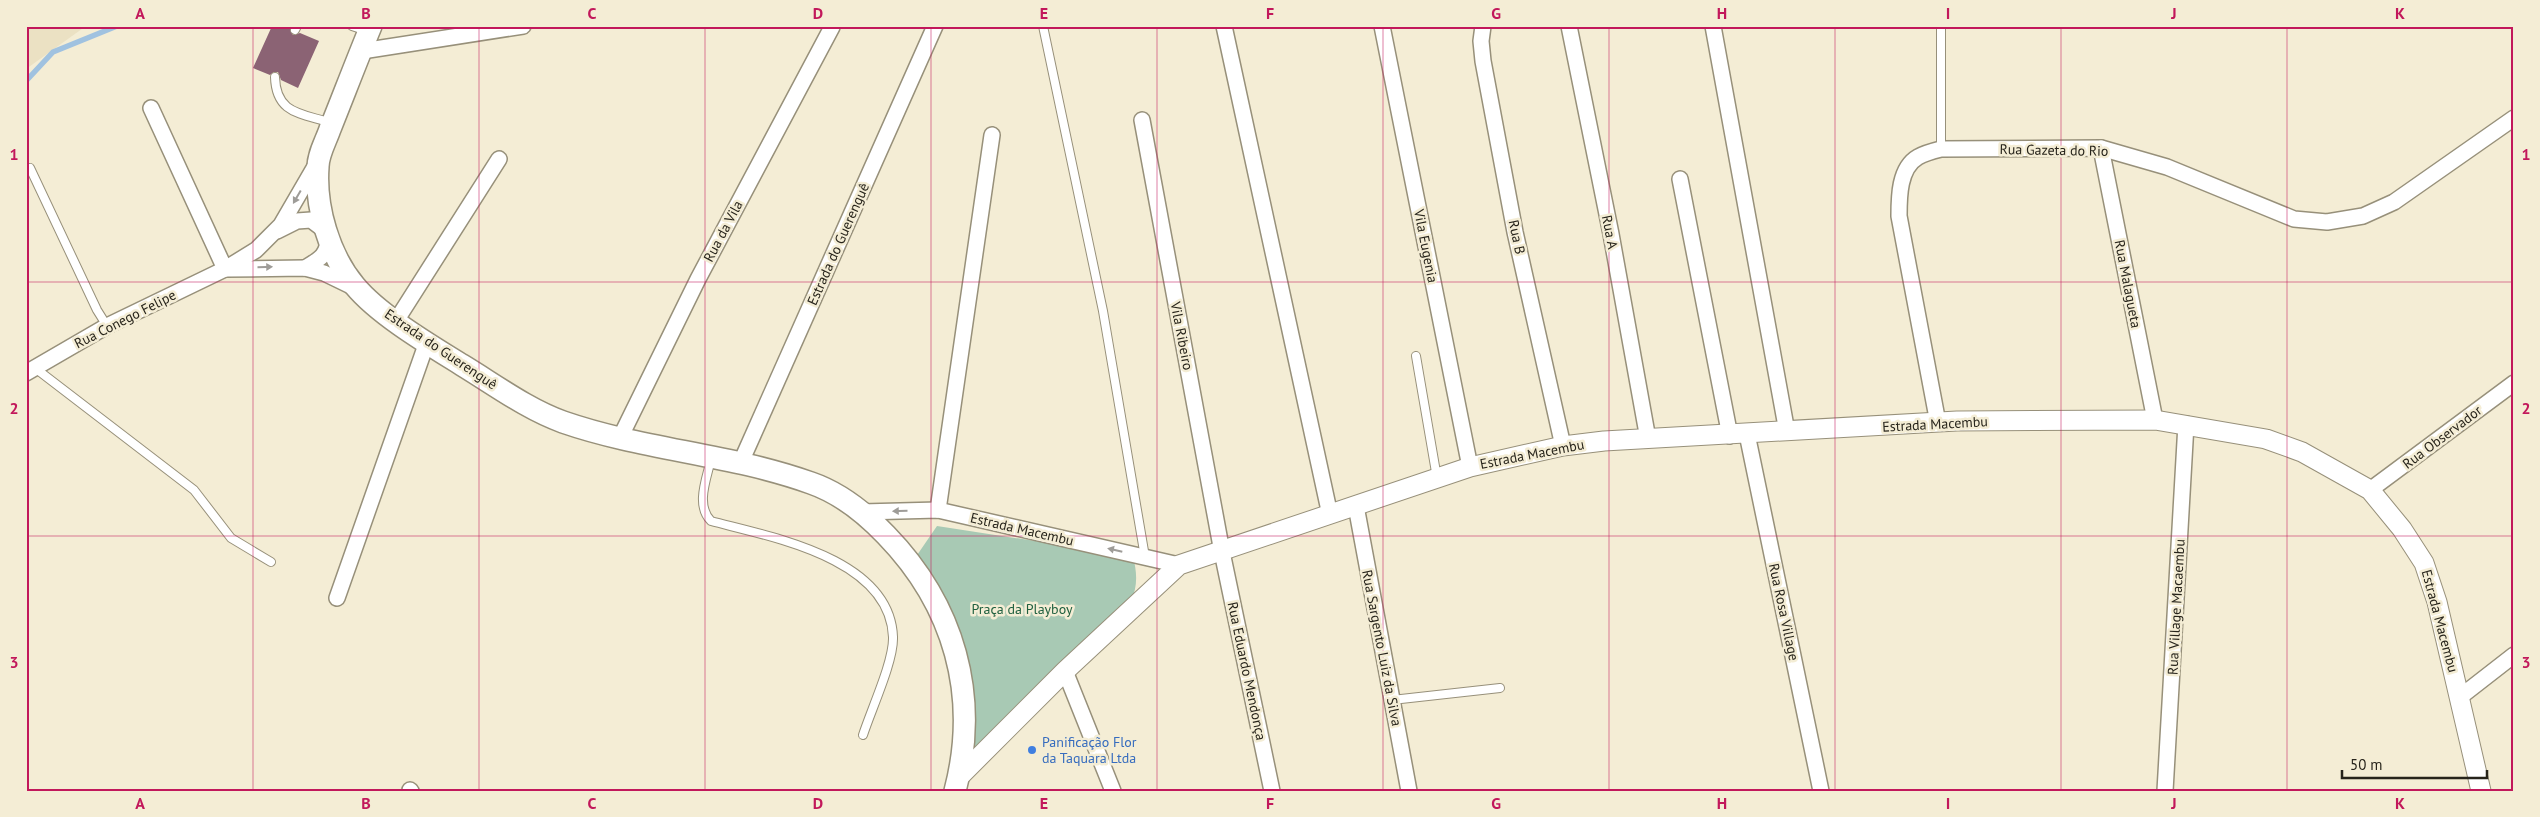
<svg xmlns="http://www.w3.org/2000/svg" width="2540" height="817" font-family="'PT Sans',sans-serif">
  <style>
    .built { fill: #ebe1c3 }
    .green { fill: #a8c9b4 }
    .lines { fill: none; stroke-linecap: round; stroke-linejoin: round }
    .stream { stroke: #a0c2e0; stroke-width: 5.5 }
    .building { fill: #8b6374 }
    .service-casing { stroke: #97907a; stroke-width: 10 }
    .minor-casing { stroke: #97907a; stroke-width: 18 }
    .tertiary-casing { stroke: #97907a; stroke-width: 21 }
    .secondary-casing { stroke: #97907a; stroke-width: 24 }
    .service { stroke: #fff; stroke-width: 8 }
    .minor { stroke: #fff; stroke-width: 15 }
    .tertiary { stroke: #fff; stroke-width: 19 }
    .secondary { stroke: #fff; stroke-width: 21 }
    .oneway { fill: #9e9c98 }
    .grid { fill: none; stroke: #c2185b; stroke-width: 1; stroke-opacity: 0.55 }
    .shop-dot { fill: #3f7fe0; stroke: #f4edd5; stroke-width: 2 }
    .labels { text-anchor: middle; stroke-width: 5; stroke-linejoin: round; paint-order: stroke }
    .street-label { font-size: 14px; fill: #27241b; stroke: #f4edd5 }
    .park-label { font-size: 14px; fill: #1e5f3e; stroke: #f4edd5 }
    .shop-label { font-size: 14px; fill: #366cbe; stroke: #f4edd5; text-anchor: start }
    .neatline { fill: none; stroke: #c2185b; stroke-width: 2 }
    .grid-label { font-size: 16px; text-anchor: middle; font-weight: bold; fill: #c2185b }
  </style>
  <rect width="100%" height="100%" fill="#f4edd5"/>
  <polygon class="built" points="26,26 86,26 26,69"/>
  <path class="green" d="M937 526 1133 556C1137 573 1138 585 1131 602L967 759 969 697 913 561Z"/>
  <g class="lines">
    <polyline class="stream" points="26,81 53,52 117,26"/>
  </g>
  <polygon class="building" points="272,26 286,26 290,28 293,35 300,33 319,41 298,88 281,80 278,72 274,72 270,75 253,68"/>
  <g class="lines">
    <g class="service-casing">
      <g id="service">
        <polyline points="352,26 367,31"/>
        <polyline points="1043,26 1103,311 1145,557"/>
        <polyline points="295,30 297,26"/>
        <path d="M275 77C276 114 301 113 331 123"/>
        <polyline points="1941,149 1941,26"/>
        <polyline points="30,168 97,310 107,326"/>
        <polyline points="1416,356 1437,478"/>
        <polyline points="35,368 194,490 231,538 271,562"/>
        <path d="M711 459C707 478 695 505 711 521 771 537 890 558 893 637 894 661 871 710 863 735"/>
        <polyline points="1392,700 1500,688"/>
      </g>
    </g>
    <g class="minor-casing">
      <g id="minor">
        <polyline points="1224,26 1330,515"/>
        <polyline points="1382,26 1470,467"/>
        <polyline points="1483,26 1481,41 1483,61 1515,232 1563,446"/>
        <polyline points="1569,26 1611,234 1648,439"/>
        <polyline points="1713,26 1787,432"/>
        <polyline points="362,51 523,26"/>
        <polyline points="151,108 225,269"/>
        <polyline points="1142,120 1222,552 1272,791"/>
        <polyline points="2101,148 2155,420"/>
        <polyline points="1680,179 1730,436"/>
        <polyline points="277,231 297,221 311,220 327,232"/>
        <path d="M305 268C320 259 327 256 329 237"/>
        <polyline points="227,269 305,268 324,273 355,288"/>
        <polyline points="396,321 499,159"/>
        <polyline points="26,373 107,326 225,269 256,250 281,225 317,163"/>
        <path d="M1938 423 1899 216C1899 197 1899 168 1918 157 1925 153 1933 151 1941 149L2101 148 2167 167 2294 219 2327 222 2363 216 2394 202 2514 118"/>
        <polyline points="1747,434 1821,791"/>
        <polyline points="620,438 698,279 832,27"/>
        <polyline points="741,462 935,26"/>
        <polyline points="2370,490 2514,383"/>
        <polyline points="1356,506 1409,791"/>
        <polyline points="938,510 992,135"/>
        <polyline points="862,512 938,510 1179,565"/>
        <polyline points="337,598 427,342"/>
        <polyline points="1065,671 1113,791"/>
        <polyline points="2460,697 2514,655"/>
        <polyline points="410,790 411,791"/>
        <polyline points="2165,791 2186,424"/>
      </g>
    </g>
    <g class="tertiary-casing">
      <polyline id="tertiary" points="959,777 1065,671 1179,565 1470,467 1563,446 1604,441 1957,421 2155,420 2266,439 2302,452 2370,490 2402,529 2424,563 2437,602 2481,791"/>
    </g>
    <g class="secondary-casing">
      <path id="secondary" d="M371 26C357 60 344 94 330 129 326 141 318 154 318 167 315 207 329 255 355 286 379 315 430 345 462 365 495 385 527 409 563 422 644 450 730 454 811 483 840 493 865 513 886 535 954 605 980 695 955 791"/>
    </g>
    <use href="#service" class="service"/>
    <use href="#minor" class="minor"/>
    <use href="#tertiary" class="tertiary"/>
    <use href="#secondary" class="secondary"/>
  </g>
  <defs><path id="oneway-solid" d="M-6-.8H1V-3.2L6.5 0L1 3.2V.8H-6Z" transform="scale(1.25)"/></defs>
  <g class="oneway">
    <use href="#oneway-solid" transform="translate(297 197) rotate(120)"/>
    <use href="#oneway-solid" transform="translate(265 267) rotate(-1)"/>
    <use href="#oneway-solid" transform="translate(900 511) rotate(179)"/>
    <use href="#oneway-solid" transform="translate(1115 550) rotate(-167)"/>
  </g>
  <path class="grid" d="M253 26V791M479 26V791M705 26V791M931 26V791M1157 26V791M1383 26V791M1609 26V791M1835 26V791M2061 26V791M2287 26V791M26 282H2514M26 536H2514"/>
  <circle class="shop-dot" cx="1032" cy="750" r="5"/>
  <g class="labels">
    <g class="street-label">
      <text transform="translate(2054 150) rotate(1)" y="5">Rua Gazeta do Rio</text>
      <text transform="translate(723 231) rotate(-62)" y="5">Rua da Vila</text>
      <text transform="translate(1610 232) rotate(79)" y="5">Rua A</text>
      <text transform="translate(1517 237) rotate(78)" y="5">Rua B</text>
      <text transform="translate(838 244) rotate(-66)" y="5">Estrada do Guerenguê</text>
      <text transform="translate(1426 246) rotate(79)" y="5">Vila Eugenia</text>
      <text transform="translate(2128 284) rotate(79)" y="5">Rua Malagueta</text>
      <text transform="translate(125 319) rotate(-27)" y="5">Rua Conego Felipe</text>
      <text transform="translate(1182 336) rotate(79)" y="5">Vila Ribeiro</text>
      <text transform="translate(441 349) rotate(34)" y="5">Estrada do Guerenguê</text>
      <text transform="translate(1935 424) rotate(-3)" y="5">Estrada Macembu</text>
      <text transform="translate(2442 437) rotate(-37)" y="5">Rua Observador</text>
      <text transform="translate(1532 454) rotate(-11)" y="5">Estrada Macembu</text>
      <text transform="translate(1022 529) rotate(13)" y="5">Estrada Macembu</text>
      <text transform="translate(2176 607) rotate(-87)" y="5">Rua Village Macaembu</text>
      <text transform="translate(1784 612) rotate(78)" y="5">Rua Rosa Village</text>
      <text transform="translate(2440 621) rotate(75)" y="5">Estrada Macembu</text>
      <text transform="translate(1382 648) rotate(79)" y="5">Rua Sargento Luiz da Silva</text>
      <text transform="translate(1247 671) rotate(78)" y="5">Rua Eduardo Mendonça</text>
    </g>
    <g class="park-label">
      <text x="1022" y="614">Praça da Playboy</text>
    </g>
    <g class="shop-label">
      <text x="1042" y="747">Panificação Flor<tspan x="1042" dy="16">da Taquara Ltda</tspan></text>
    </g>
  </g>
  <rect width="2540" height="817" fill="none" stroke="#f4edd5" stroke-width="55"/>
  <path d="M2342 770v8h145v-8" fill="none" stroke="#27241b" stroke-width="2.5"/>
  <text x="2350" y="770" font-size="15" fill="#27241b" stroke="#f4edd5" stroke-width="4" paint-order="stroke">50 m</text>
  <rect x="28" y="28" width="2484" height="762" class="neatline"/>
  <g class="grid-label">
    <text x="140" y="19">A</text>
    <text x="366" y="19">B</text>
    <text x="592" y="19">C</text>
    <text x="818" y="19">D</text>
    <text x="1044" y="19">E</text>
    <text x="1270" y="19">F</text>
    <text x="1496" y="19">G</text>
    <text x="1722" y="19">H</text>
    <text x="1948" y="19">I</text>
    <text x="2174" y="19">J</text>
    <text x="2400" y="19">K</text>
    <text x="14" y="160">1</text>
    <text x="2526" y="160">1</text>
    <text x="14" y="414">2</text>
    <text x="2526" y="414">2</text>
    <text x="14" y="668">3</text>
    <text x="2526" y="668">3</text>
    <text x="140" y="809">A</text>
    <text x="366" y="809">B</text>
    <text x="592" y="809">C</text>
    <text x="818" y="809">D</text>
    <text x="1044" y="809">E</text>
    <text x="1270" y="809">F</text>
    <text x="1496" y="809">G</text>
    <text x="1722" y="809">H</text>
    <text x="1948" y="809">I</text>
    <text x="2174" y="809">J</text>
    <text x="2400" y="809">K</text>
  </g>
</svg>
